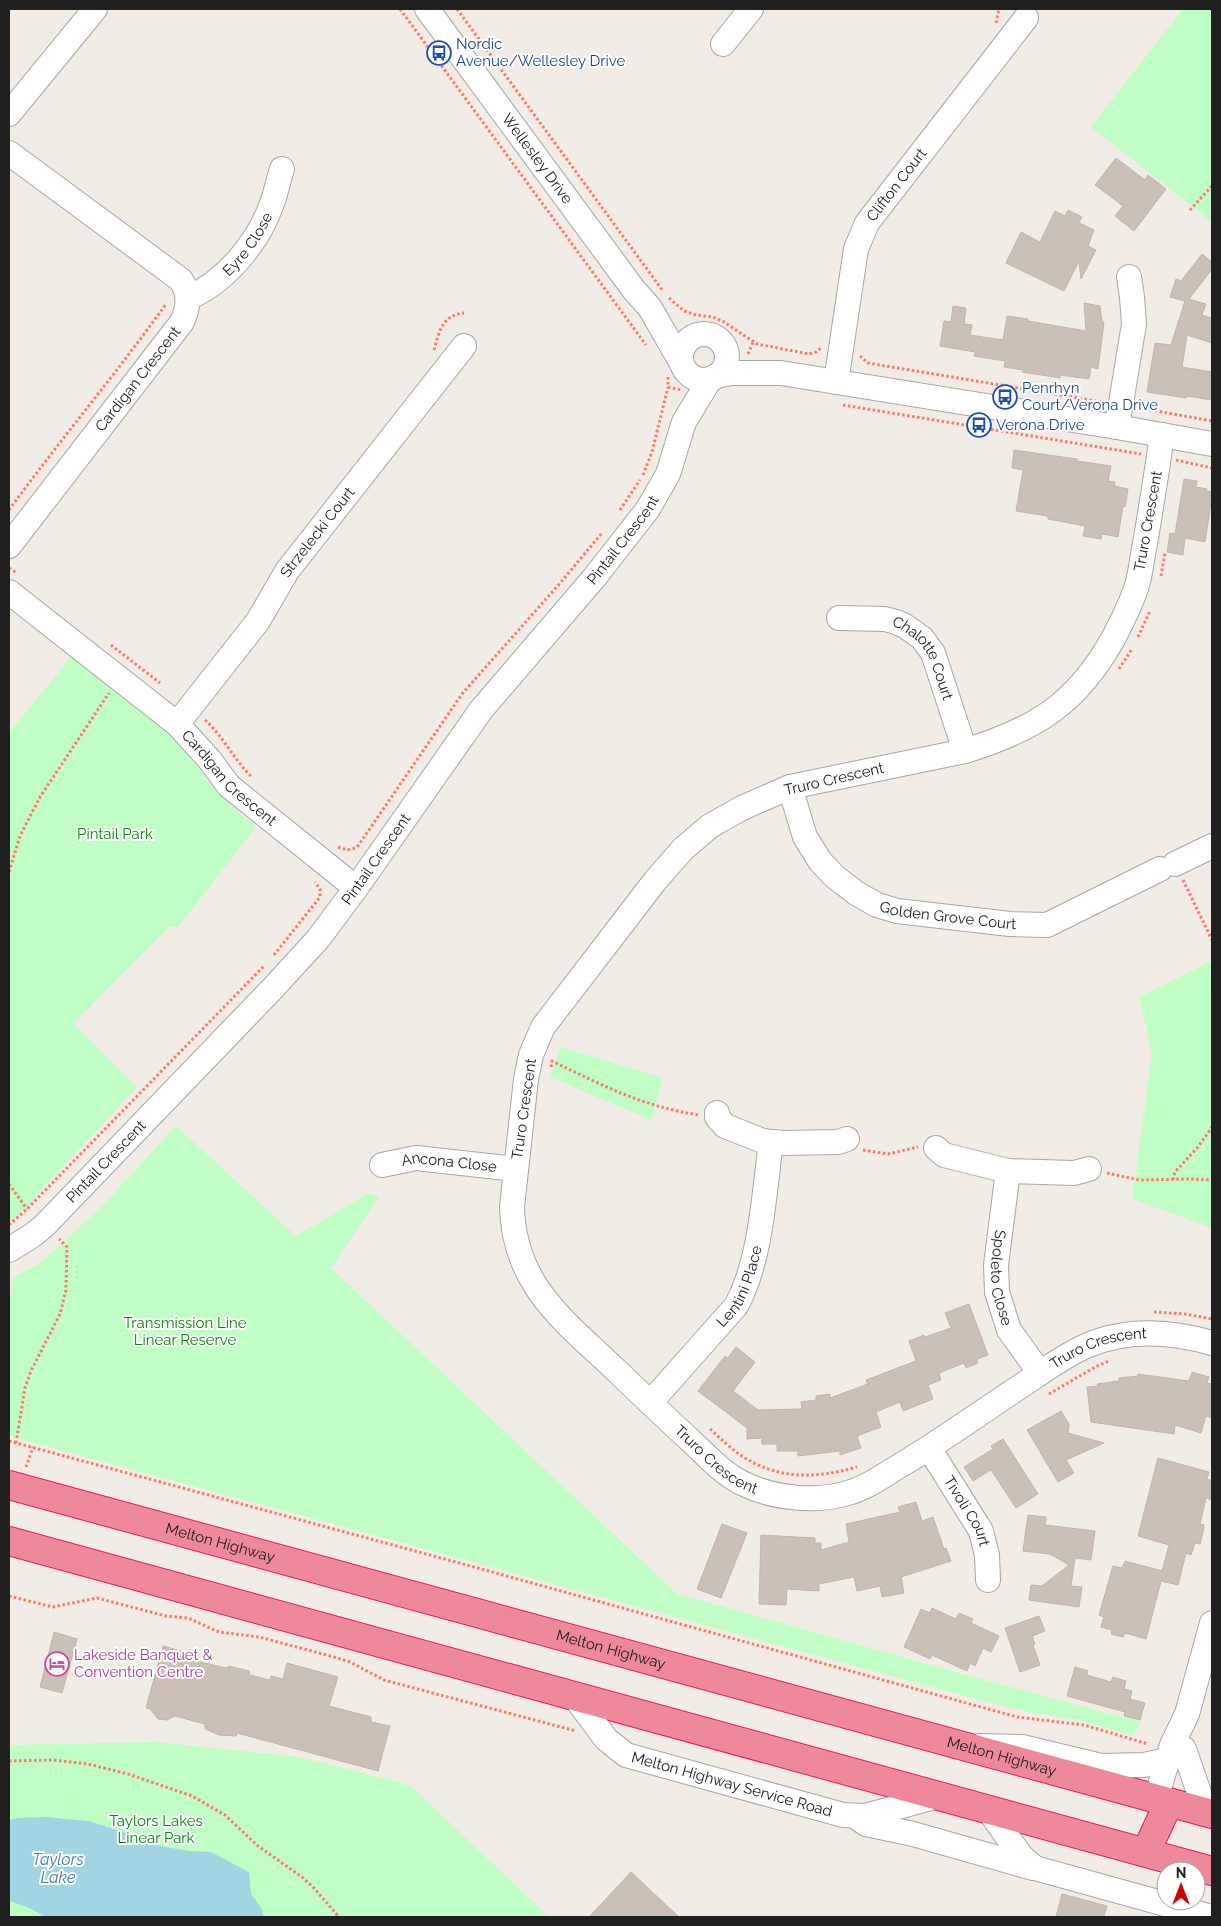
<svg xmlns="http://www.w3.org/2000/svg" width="1221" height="1926" font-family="Raleway,sans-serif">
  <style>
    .park { fill: #c0fec5 }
    .water { fill: #a3d4e2 }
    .building { fill: #cac0b8; stroke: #c4b4a7 }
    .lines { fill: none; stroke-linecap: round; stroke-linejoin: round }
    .minor-casing { stroke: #a7a7a7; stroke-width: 26 }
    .highway-casing { stroke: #ea1861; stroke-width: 30 }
    .path { stroke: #ff7869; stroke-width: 3; stroke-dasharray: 2.5 2.5; stroke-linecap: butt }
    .minor { stroke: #fff; stroke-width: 24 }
    .highway { stroke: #ee889b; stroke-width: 28 }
    .labels { text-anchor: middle; stroke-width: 4; stroke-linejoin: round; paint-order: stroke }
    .transit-label { font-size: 15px; fill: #164399; stroke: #fff; text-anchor: start }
    .street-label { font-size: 15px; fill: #202020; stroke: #fff }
    .park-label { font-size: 15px; fill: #02890d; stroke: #fff }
    .hotel-label { font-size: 15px; fill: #b23c85; stroke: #fff; text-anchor: start }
    .water-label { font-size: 16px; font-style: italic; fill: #4079b0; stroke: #fff }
  </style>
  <rect width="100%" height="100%" fill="#f1ede6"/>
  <g class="park">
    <polygon points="1183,9 1212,9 1212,222 1091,127"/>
    <polygon points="71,657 174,737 216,791 256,827 178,927 170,926 73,1024 137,1087 20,1213 9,1221 9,733"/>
    <polygon points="1212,961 1212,1228 1132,1199 1152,1054 1139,997"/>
    <polygon points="560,1047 663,1078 651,1120 550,1077"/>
    <polygon points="176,1126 296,1236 369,1193 379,1197 331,1268 677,1594 999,1684 1141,1722 1132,1735 1074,1719 1028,1712 991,1703 9,1436 9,1305 13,1278 40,1263 66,1240 105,1203"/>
    <polygon points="157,1742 300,1757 410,1785 549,1917 9,1917 9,1745"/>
  </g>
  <polygon class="water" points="46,1817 88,1821 144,1838 160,1846 189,1851 211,1852 249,1872 251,1894 261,1908 264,1917 46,1917 27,1907 9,1901 9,1820 18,1818"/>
  <g class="building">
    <polygon points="1116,158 1145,180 1148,175 1166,189 1134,231 1115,216 1123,206 1095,185"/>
    <polygon points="1068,210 1082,217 1079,223 1094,230 1088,246 1096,250 1081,279 1079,261 1064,291 1006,263 1021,232 1040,242 1055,211 1065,216"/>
    <polygon points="1202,254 1212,262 1212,269 1189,299 1206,304 1202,315 1212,318 1212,343 1187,335 1182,367 1212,372 1212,400 1187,396 1186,398 1147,392 1155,343 1171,345 1185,301 1170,297 1176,279 1181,281"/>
    <polygon points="1084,303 1100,306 1102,321 1104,322 1098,369 1091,367 1089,379 1060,375 1060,378 1022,372 1023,370 1004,367 1005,361 974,356 975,352 940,346 944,321 951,322 953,306 966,308 964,324 972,325 970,335 1003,340 1007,316 1028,319 1028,321 1086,331"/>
    <polygon points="1014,450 1077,459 1077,461 1111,466 1108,481 1115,482 1114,486 1128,489 1125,507 1123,506 1118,537 1102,534 1101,539 1083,536 1085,526 1048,519 1048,516 1016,511 1023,470 1012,468"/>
    <polygon points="1184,479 1197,481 1196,487 1207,489 1206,491 1212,492 1212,497 1205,542 1185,538 1183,555 1167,552 1170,533 1175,534"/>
    <polygon points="969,1304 988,1355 977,1359 978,1363 966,1368 964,1363 939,1373 941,1380 928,1385 933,1399 903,1411 900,1402 876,1412 881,1427 857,1436 861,1448 840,1455 840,1451 798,1456 798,1451 777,1451 777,1444 762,1444 762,1438 747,1439 747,1428 698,1391 725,1356 728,1358 736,1347 755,1362 733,1391 758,1410 802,1409 801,1402 816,1400 816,1396 830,1394 830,1398 868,1384 866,1380 916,1361 909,1341 924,1335 925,1337 951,1328 945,1313"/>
    <polygon points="1192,1372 1209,1377 1207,1383 1212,1384 1212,1418 1206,1416 1201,1433 1175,1425 1174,1434 1091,1422 1087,1387 1098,1386 1097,1384 1119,1381 1119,1378 1138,1376 1138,1374 1189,1381"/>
    <polygon points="1061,1411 1069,1424 1068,1433 1104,1443 1066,1460 1074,1473 1058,1482 1027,1430"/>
    <polygon points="1003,1439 1038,1494 1016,1508 991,1470 973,1481 964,1467 993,1449 991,1446"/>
    <polygon points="1158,1458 1209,1472 1207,1479 1212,1481 1212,1500 1206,1498 1200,1524 1204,1525 1204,1528 1200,1544 1195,1543 1191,1555 1186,1553 1178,1585 1161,1581 1146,1639 1125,1633 1123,1637 1111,1634 1112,1630 1101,1627 1104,1617 1099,1615 1113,1566 1122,1568 1125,1561 1162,1571 1169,1545 1138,1536"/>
    <polygon points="916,1502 922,1521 933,1517 944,1549 946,1548 951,1561 901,1577 904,1593 882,1597 880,1586 857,1591 854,1577 819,1584 819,1591 787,1589 786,1605 759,1604 761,1535 815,1538 815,1543 821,1543 821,1550 849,1542 846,1524 900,1512 898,1507"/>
    <polygon points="1028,1515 1046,1517 1045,1525 1095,1531 1091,1560 1075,1558 1071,1586 1082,1587 1079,1607 1029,1600 1031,1585 1042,1586 1069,1565 1050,1554 1023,1551"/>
    <polygon points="722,1524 747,1533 721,1598 697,1589"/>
    <polygon points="932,1608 956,1619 959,1613 973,1619 971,1623 999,1636 991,1652 983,1648 975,1666 970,1663 967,1671 932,1655 930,1659 904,1647 921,1609 930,1613"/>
    <polygon points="1039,1616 1045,1631 1032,1636 1035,1644 1033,1645 1040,1665 1020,1672 1005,1628"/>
    <polygon points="54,1632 77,1639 62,1693 40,1687"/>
    <polygon points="163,1646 199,1656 197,1661 226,1668 229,1666 249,1671 250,1675 270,1680 271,1676 283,1679 287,1663 338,1677 329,1706 371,1717 371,1722 390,1726 378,1771 237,1733 236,1736 219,1735 205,1729 205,1724 175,1716 167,1720 158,1719 150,1709 146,1708"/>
    <polygon points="1075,1667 1088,1671 1087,1675 1111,1682 1113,1677 1126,1681 1124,1689 1132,1691 1130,1699 1145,1703 1140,1720 1124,1716 1125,1712 1067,1696"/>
    <polygon points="631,1872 679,1917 589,1917"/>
    <polygon points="1062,1894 1107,1906 1104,1917 1056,1917"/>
  </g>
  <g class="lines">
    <g class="minor-casing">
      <g id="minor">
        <path id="s1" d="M427 9 634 290 650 308 681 362"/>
        <polyline points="723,44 751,9"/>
        <polyline points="9,114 95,9"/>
        <path d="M9 153 181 280C190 294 189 307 182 322L9 546"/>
        <path id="s2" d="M188 298C225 282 257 244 271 206 276 194 278 181 282 169"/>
        <circle cx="704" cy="357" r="23"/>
        <polyline points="716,376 731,373 781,373 1117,427 1212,444"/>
        <path id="s3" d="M836 382 856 249 867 223 1026 18"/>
        <polyline points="1117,427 1134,324 1132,297 1129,277"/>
        <path id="s4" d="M1162 435C1157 471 1151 508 1145 544 1142 557 1141 572 1137 585 1132 603 1122 621 1114 637 1077 704 1036 729 965 751L790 787 742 808 710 826 683 849 655 881 543 1027 531 1055 526 1079 512 1207C514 1287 567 1323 619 1373 643 1396 667 1419 691 1441 707 1456 722 1473 742 1483 774 1499 818 1503 851 1492 871 1486 888 1472 906 1462 945 1438 983 1411 1021 1386 1042 1372 1063 1356 1086 1346 1127 1328 1170 1331 1212 1343"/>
        <path id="s5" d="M9 592 177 724 209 759 229 786 356 888"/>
        <path id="s6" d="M839 618 885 619 896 622 905 626 922 638 933 653 965 751"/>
        <path id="s7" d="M177 724 258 621 287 571 464 346"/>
        <path id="s8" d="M790 787 805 837 820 861 834 876 856 893 877 905 897 911 1010 924 1047 925 1160 869"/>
        <polyline points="1175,864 1212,846"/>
        <polyline points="717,1113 717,1117 725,1126 763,1141 783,1143 838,1142 847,1139"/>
        <polyline points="936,1148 944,1155 1008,1171 1074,1173 1089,1169"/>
        <path id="s9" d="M382 1165 416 1158 516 1169"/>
        <path id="s10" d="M1008 1171 996 1265 997 1292 1009 1330 1040 1373"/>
        <path id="s11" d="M9 1250 33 1235 44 1226 274 987 318 939 356 888 481 710 594 578 648 509 668 474 684 422 710 379"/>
        <path id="s12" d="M650 1403 736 1306C761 1261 764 1194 771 1142"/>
        <path id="s13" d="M929 1448 981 1531 987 1555 988 1580"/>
        <path id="s14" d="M574 1696 606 1739 626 1755 843 1815 865 1816 942 1795"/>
        <polyline points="980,1746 1022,1747 1101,1766 1144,1765 1167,1760"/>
        <polyline points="1184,1749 1206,1813"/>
        <polyline points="1156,1799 1172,1745 1187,1714 1212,1623"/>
        <polyline points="987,1808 1021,1856 1035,1868 1212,1917"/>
        <polyline points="856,1817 866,1824 913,1834 1033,1868"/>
      </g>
    </g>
    <g class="highway-casing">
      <g id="highway">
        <path id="s15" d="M9 1485 1212 1814"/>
        <polyline points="9,1541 1212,1871"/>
        <polyline points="1146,1852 1169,1802"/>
      </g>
    </g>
    <g class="path">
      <polyline points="400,9 646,345"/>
      <polyline points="457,9 663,291"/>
      <polyline points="1053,9 1053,10"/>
      <polyline points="996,23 999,9"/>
      <polyline points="1190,210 1212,186"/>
      <polyline points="669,298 684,311 696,315 713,317 724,322 757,344 809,354 816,352 821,348"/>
      <path d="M434 350C439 332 442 315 464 313"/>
      <polyline points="748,354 753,342"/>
      <polyline points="860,356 868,363 1102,402"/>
      <polyline points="668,377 668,387 682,390"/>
      <polyline points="843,405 1141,454"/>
      <polyline points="1140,408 1212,421"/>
      <polyline points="1176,460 1212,468"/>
      <polyline points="643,475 652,452 668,387"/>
      <path d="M9 510C60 440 116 374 166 304"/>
      <polyline points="620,510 640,480"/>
      <polyline points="9,568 17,573"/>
      <polyline points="1161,576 1165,553"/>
      <polyline points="1138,637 1150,611"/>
      <polyline points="111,645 160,683"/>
      <polyline points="1119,669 1132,649"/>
      <path d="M205 720C223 736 234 760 252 777"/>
      <path d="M338 847C346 850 351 851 358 846L462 694 561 582 602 533"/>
      <polyline points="9,872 20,836 40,797 109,693"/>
      <polyline points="1183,880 1212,940"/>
      <polyline points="274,955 320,897 320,889 315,882"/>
      <path d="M551 1067 552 1061C604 1086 641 1106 699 1115"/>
      <polyline points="863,1150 888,1154 918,1147"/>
      <polyline points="1107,1173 1139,1180 1189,1179 1212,1180"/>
      <polyline points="1173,1180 1175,1172 1198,1147 1212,1127"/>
      <polyline points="9,1184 27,1209"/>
      <polyline points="9,1225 27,1209 265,965"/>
      <polyline points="1154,1312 1185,1314 1212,1319"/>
      <polyline points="1049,1394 1095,1367 1109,1361"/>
      <path d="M710 1429C720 1438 729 1447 739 1454 777 1480 814 1479 857 1467"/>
      <polyline points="9,1441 474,1567 1017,1717 1084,1725 1148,1744"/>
      <polyline points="16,1443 25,1388 31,1371 60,1314 66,1290 67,1247 59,1239"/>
      <polyline points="26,1467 33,1447"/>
      <polyline points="9,1596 53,1607 97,1598 166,1616 188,1618 219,1632 259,1637 334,1657 350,1662 384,1680 576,1731"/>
      <polyline points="9,1761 53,1760 88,1764 128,1774 192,1796 225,1815 258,1846 302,1877 313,1887 339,1917"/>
    </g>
    <use href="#minor" class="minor"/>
    <use href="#highway" class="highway"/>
  </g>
  <defs>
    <g id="bus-ring" transform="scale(1.25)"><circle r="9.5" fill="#fff" stroke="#1a4fb4" stroke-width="1.5"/><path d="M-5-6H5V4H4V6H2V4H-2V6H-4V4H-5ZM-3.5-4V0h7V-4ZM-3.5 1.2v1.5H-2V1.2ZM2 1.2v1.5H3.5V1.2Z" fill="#1a4fb4"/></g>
    <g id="hotel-ring" transform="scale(1.25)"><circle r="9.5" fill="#fff" stroke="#d1479c" stroke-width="1.5"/><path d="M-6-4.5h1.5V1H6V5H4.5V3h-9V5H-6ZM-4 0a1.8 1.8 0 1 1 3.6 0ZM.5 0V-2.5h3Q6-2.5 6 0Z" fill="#d1479c"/></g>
  </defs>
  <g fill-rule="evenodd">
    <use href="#bus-ring" x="439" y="53"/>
    <use href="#bus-ring" x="1005" y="397"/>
    <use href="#bus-ring" x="979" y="425"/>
    <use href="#hotel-ring" x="57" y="1664"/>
  </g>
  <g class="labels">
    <g class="transit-label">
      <text x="456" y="49">Nordic<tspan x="456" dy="17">Avenue/Wellesley Drive</tspan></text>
      <text x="1022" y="393">Penrhyn<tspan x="1022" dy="17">Court/Verona Drive</tspan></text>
      <text x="996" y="430">Verona Drive</text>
    </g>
    <g class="street-label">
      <text dy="5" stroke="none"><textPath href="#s1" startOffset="186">Wellesley Drive</textPath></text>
      <text dy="5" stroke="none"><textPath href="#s3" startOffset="211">Clifton Court</textPath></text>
      <text dy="5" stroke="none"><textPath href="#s2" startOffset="82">Eyre Close</textPath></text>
      <text transform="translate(138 379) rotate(-52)" y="5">Cardigan Crescent</text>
      <text transform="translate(1148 521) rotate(-80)" y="5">Truro Crescent</text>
      <text dy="5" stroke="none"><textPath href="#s7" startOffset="238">Strzelecki Court</textPath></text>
      <text dy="5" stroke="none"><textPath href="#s11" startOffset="942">Pintail Crescent</textPath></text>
      <text dy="5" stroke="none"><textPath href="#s6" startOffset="105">Chalotte Court</textPath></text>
      <text dy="5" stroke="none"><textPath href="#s5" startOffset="289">Cardigan Crescent</textPath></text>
      <text transform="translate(834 779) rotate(-13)" y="5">Truro Crescent</text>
      <text dy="5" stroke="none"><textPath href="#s11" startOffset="538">Pintail Crescent</textPath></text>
      <text dy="5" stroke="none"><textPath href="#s8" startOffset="225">Golden Grove Court</textPath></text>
      <text transform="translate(524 1109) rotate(-82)" y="5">Truro Crescent</text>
      <text dy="5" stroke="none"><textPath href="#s11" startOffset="132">Pintail Crescent</textPath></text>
      <text dy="5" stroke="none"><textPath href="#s9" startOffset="68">Ancona Close</textPath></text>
      <text dy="5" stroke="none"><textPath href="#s10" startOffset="108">Spoleto Close</textPath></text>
      <text dy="5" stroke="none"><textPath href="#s12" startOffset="149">Lentini Place</textPath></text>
      <text dy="5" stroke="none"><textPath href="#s4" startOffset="1886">Truro Crescent</textPath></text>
      <text dy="5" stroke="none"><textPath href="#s4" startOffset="1451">Truro Crescent</textPath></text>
      <text dy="5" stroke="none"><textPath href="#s13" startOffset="74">Tivoli Court</textPath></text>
      <text dy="5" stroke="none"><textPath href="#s15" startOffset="219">Melton Highway</textPath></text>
      <text dy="5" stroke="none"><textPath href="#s15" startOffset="624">Melton Highway</textPath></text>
      <text dy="5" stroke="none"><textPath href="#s15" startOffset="1029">Melton Highway</textPath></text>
      <text dy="5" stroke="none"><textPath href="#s14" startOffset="189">Melton Highway Service Road</textPath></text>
    </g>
    <g class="park-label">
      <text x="115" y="839">Pintail Park</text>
      <text x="185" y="1328">Transmission Line<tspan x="185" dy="17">Linear Reserve</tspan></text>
      <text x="156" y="1826">Taylors Lakes<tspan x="156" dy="17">Linear Park</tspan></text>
    </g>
    <g class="hotel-label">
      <text x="74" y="1660">Lakeside Banquet &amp;<tspan x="74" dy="17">Convention Centre</tspan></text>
    </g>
    <g class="water-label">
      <text x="58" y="1865">Taylors<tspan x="58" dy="18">Lake</tspan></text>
    </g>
  </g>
  <rect width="1221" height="1926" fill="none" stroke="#202020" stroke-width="20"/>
  <g transform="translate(1181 1886)"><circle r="24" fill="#ffffff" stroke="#a6a6a6"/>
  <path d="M0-4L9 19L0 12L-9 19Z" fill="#d00001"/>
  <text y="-8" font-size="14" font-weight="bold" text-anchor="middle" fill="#202020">N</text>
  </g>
</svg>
